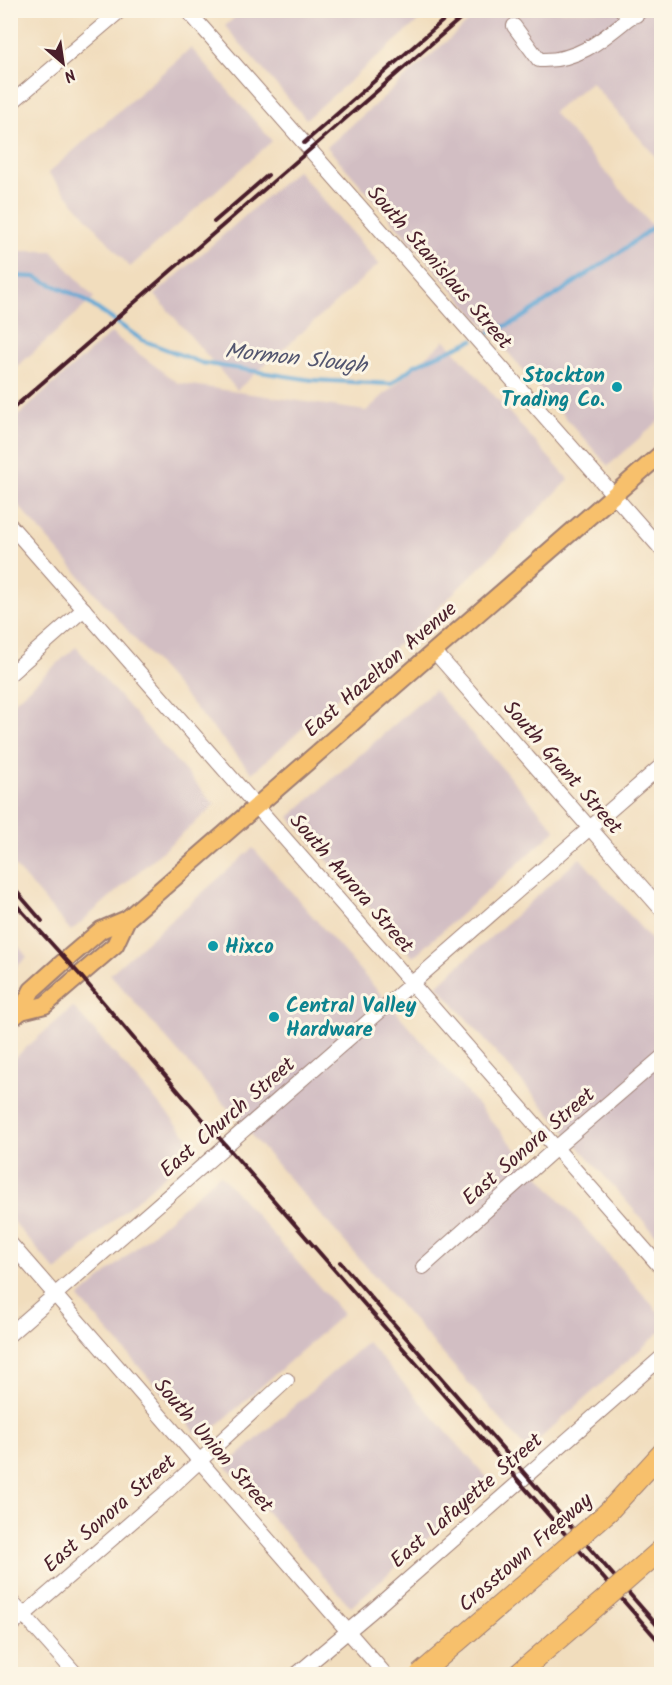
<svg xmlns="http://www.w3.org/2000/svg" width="672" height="1685" font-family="Kalam,sans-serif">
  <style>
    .industrial { fill: #d2bec3 }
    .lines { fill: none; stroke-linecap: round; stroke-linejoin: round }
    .stream { stroke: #5ea7d5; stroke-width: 4 }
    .minor-casing { stroke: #9e7e74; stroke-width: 16 }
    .major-casing { stroke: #9e7e74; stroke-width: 20 }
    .highway-casing { stroke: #9e7e74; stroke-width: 22 }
    .minor { stroke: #fff; stroke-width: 14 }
    .major { stroke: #f7c06c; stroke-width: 16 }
    .highway { stroke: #f7c06c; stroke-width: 20 }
    .rail { stroke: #4a1f2b; stroke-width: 4 }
    .highway-bridge-casing { stroke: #9e7e74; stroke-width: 22; stroke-linecap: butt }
    .highway-bridge { stroke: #f7c06c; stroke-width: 20 }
    .culture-dot { fill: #0f9aa8; stroke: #fcf5e5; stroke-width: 2 }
    .labels { text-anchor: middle; stroke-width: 6; stroke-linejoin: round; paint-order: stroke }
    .street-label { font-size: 21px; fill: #4a1f2b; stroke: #fcf5e5 }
    .culture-label { font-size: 21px; font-weight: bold; fill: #0d838f; stroke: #fcf5e5; text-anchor: start }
    .water-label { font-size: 22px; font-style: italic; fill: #52556f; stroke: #fcf5e5 }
  </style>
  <rect width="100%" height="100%" fill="#fcf5e5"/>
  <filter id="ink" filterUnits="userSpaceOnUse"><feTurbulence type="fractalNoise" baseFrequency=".0167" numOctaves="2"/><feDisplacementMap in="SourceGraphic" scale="12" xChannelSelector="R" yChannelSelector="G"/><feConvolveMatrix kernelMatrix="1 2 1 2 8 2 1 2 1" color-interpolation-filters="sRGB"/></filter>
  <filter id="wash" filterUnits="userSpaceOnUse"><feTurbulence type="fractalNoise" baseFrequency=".008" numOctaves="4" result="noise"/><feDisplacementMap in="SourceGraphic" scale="24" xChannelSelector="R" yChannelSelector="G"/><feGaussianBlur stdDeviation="1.35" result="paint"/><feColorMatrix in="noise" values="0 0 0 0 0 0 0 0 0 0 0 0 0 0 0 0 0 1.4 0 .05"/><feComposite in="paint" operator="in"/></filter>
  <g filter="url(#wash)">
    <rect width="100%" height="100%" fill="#f1ddbd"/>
    <g class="industrial">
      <polygon points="242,11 242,10 430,11 306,119 225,26"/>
      <polygon points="481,11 661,11 661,163 591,82 553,112 661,236 661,419 608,466 327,147"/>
      <polygon points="191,48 272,141 130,267 48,173"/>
      <polygon points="297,170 379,264 237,390 155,295"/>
      <polygon points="11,251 52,251 94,298 11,372"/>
      <polygon points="111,333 178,383 366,411 445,340 569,480 433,613 252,773 11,497 11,422"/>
      <polygon points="76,647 215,805 71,931 11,862 10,705"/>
      <polygon points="434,690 556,830 413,957 289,817"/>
      <polygon points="253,848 661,1315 661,1331 527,1450 110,974"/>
      <polygon points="580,858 661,951 661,1241 437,985"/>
      <polygon points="11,937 27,957 11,972 10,972"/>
      <polygon points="73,1007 197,1147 56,1271 11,1219 11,1061"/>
      <polygon points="220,1174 343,1314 202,1439 79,1298"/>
      <polygon points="367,1342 491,1482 351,1607 226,1466"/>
    </g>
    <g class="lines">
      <g class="stream">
        <polyline points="10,276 35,277 80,297 142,340 202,363 312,380 391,384 415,365 473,340"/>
        <polyline points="480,337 517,321 623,250 662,220"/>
      </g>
    </g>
  </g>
  <g filter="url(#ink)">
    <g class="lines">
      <g class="minor-casing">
        <g id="minor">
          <polyline points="187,10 662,550"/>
          <polyline points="622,10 630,17 636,15 641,10"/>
          <path d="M514 26 539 60C577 62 602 40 630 17"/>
          <polyline points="10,104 121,10"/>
          <polyline points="10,525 662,1269"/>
          <polyline points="434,651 662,910"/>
          <polyline points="10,674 84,609"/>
          <polyline points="10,1243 385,1674"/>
          <polyline points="423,1267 556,1148 662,1057"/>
          <polyline points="10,1334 662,765"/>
          <polyline points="10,1600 76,1674"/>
          <polyline points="10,1627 165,1493 287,1380"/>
          <polyline points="297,1674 372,1611 662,1357"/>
        </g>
      </g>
      <g class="major-casing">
        <g id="major">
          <polyline points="21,1011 45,1005 115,945 127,919"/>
          <polyline points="10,1020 21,1011 32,990 60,965 101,930 127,919 662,453"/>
        </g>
      </g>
      <g class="highway-casing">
        <g id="highway">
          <polyline points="608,1512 662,1453"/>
          <polyline points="518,1674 605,1599"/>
        </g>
      </g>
      <use href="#minor" class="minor"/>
      <use href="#major" class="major"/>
      <use href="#highway" class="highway"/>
      <g class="rail">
        <polyline points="304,143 455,10"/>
        <polyline points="214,222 268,175"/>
        <polyline points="10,411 470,10"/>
        <polyline points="10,884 42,921"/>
        <polyline points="10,898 80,975 180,1093 662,1645"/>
        <polyline points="340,1262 662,1631"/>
      </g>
      <g class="highway-bridge-casing">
        <g id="highway-bridge">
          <polyline points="605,1599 662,1549"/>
          <polyline points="420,1674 608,1512"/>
        </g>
      </g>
      <use href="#highway-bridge" class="highway-bridge"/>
    </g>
  </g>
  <g class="culture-dot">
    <circle cx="617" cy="387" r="6"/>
    <circle cx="213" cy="946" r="6"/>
    <circle cx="274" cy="1017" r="6"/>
  </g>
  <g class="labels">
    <g class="street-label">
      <text transform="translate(440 267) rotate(49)" y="7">South Stanislaus Street</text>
      <text transform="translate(380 669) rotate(-41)" y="7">East Hazelton Avenue</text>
      <text transform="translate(563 767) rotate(49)" y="7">South Grant Street</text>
      <text transform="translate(352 883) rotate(49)" y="7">South Aurora Street</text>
      <text transform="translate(227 1117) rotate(-41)" y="7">East Church Street</text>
      <text transform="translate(528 1146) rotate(-41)" y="7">East Sonora Street</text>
      <text transform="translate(214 1445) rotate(49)" y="7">South Union Street</text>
      <text transform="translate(466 1500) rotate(-41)" y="7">East Lafayette Street</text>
      <text transform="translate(109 1513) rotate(-41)" y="7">East Sonora Street</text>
      <text transform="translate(525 1552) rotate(-41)" y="7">Crosstown Freeway</text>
    </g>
    <g class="culture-label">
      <text x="605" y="382" text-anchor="end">Stockton<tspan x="605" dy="24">Trading Co.</tspan></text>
      <text x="225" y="953">Hixco</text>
      <text x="286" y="1012">Central Valley<tspan x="286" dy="24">Hardware</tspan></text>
    </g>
    <g class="water-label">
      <text transform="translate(296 357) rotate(6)" y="8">Mormon Slough</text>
    </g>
  </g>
  <rect width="672" height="1685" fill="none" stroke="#fcf5e5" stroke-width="36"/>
  <g transform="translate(63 63) rotate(151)" stroke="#fcf5e5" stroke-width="4.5" paint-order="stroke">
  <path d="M0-4.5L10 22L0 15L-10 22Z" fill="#4a1f2b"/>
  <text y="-9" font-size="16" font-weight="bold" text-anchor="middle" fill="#4a1f2b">N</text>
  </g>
</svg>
